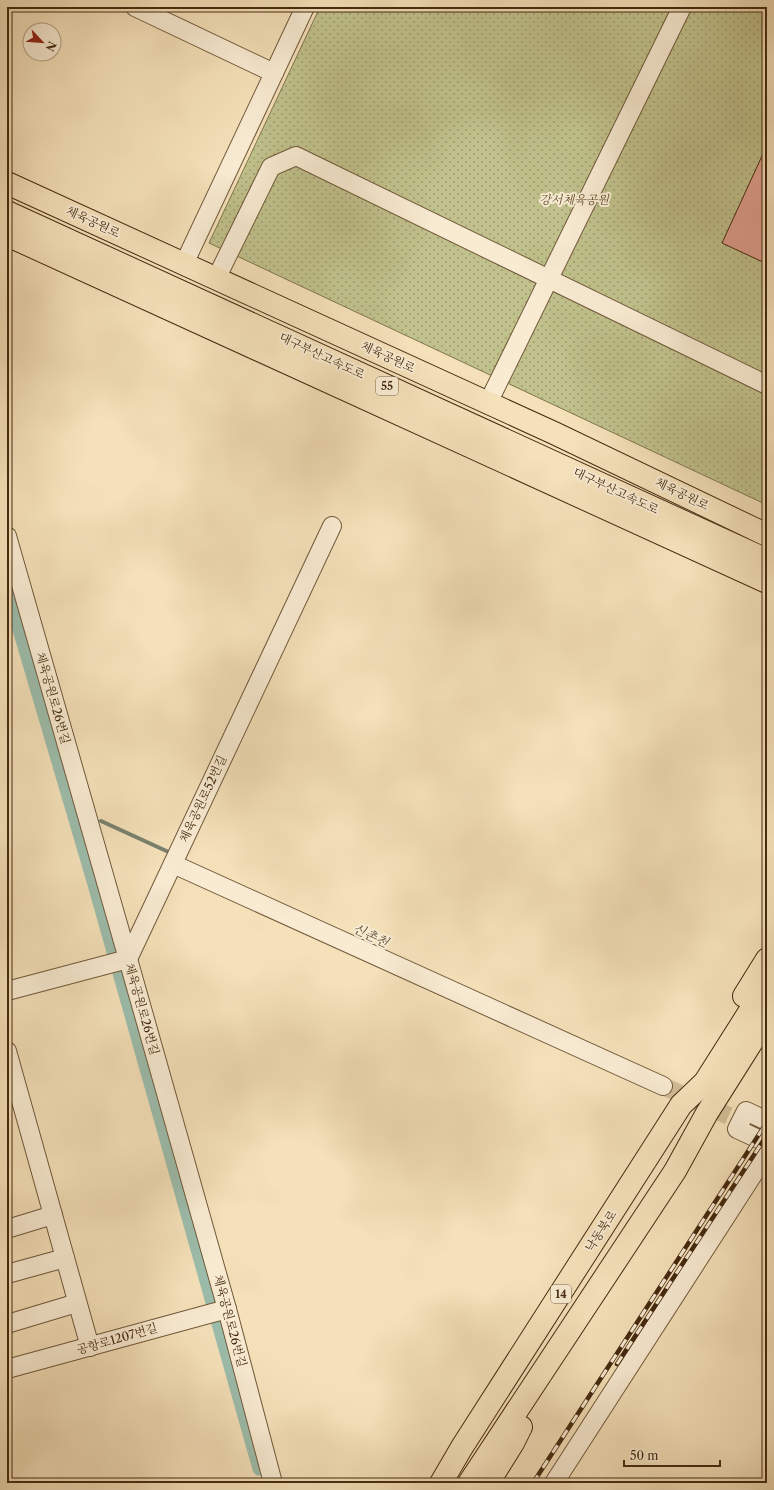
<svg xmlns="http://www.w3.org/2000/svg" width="774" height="1490" font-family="'Libre Caslon Text','Noto Serif KR',serif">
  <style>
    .park { fill: url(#park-dots); stroke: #82764e }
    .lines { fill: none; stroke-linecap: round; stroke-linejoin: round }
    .stream { stroke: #79826e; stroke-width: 4 }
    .canal { stroke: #9cbdac; stroke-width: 13 }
    .building { fill: #df9e8f; stroke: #452a10 }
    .minor-tunnel { stroke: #d1bc97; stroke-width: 18; stroke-dasharray: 18 9; stroke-linecap: butt }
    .minor-casing { stroke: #71583a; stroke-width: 20 }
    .major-casing { stroke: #452a10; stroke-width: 24 }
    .highway-casing { stroke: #452a10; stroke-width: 24 }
    .minor { stroke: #f8ebd2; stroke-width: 18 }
    .major { stroke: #f4e0b9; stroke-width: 22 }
    .highway { stroke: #f4e0b9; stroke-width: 22 }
    .rail-casing { stroke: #452a10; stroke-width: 4.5 }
    .rail { stroke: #f8ebd2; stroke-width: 3; stroke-dasharray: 9; stroke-linecap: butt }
    .labels { text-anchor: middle; stroke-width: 4; stroke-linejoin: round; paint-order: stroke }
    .shield { fill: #f8ebd2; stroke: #7b644a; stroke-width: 1 }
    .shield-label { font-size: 11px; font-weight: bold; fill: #452a10 }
    .park-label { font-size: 12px; font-style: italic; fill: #64502f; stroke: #f8ebd2 }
    .street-label { font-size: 12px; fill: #452a10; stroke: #f8ebd2 }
    .water-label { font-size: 13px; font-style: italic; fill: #5b4f37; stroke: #f8ebd2 }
  </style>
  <defs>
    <pattern id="park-dots" width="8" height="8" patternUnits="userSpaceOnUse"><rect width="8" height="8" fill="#c0c18c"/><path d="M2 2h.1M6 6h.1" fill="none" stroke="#9e9d71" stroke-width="1.8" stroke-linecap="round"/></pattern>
  </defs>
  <rect width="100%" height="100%" fill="#f4e0b9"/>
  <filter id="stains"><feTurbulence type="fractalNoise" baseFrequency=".005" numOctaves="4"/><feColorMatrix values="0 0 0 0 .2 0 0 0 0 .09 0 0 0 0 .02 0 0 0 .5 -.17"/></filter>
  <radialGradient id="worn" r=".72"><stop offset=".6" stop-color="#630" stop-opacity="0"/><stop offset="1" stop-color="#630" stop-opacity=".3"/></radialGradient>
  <polygon class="park" points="320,7 767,7 767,505 209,243"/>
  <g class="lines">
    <g class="stream">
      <polyline points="71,807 79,810"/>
      <polyline points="101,821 173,854"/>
    </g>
    <polyline class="canal" points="7,589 93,881 259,1469"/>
  </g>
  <polygon class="building" points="767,145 767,264 722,243"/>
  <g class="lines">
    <polyline class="minor-tunnel" points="663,1086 731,1117"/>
    <g class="minor-casing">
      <g id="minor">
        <polyline points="135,7 274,73 184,264"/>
        <polyline points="274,73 305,7"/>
        <polyline points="216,279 271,167 296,156 767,385"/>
        <polyline points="488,403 682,7"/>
        <polyline points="7,536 128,959 227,1309 273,1483"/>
        <polyline points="173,864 663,1086"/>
        <polyline points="7,991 128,959 332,526"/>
        <polyline points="7,1051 90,1347"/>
        <polyline points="767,1121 746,1111 737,1129 767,1143"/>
        <polyline points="7,1229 53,1215"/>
        <polyline points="7,1274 65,1258"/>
        <polyline points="7,1324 77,1303"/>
        <polyline points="7,1369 227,1309"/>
        <polyline points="554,1483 767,1153"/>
      </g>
    </g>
    <g class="major-casing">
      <g id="major">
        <polyline points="7,183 554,433 767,535"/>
        <polyline points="744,996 767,959"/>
        <polyline points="441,1483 462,1447 681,1105 705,1082 767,984"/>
        <polyline points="469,1483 675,1171 707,1113 767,1018"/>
        <polyline points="488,1483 513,1443 521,1427"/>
      </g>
    </g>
    <g class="highway-casing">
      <g id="highway">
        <polyline points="7,212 767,560"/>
        <polyline points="7,235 767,582"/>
      </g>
    </g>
    <use href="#minor" class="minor"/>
    <use href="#major" class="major"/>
    <use href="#highway" class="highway"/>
    <g class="rail-casing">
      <g id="rail">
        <polyline points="617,1364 767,1135"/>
        <polyline points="533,1483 767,1122"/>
      </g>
    </g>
    <use href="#rail" class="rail"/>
  </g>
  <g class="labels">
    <g class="shield">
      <rect x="376" y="377" width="22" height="18" rx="3"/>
      <rect x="551" y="1285" width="20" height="18" rx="3"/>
    </g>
    <g class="shield-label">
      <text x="387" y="390">55</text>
      <text x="561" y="1298">14</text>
    </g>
    <g class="park-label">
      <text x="574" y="204">강서체육공원</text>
    </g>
    <g class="street-label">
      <text transform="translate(93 222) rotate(25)" y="4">체육공원로</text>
      <text transform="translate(322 356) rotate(25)" y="4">대구부산고속도로</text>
      <text transform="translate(388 357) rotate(25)" y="4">체육공원로</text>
      <text transform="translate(616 491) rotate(25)" y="4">대구부산고속도로</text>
      <text transform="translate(682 494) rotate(26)" y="4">체육공원로</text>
      <text transform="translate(53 698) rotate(74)" y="4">체육공원로26번길</text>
      <text transform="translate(203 799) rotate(-65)" y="4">체육공원로52번길</text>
      <text transform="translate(142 1009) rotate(74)" y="4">체육공원로26번길</text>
      <text transform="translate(601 1231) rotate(-57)" y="4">낙동북로</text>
      <text transform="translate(230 1321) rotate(75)" y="4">체육공원로26번길</text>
      <text transform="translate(117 1339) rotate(-16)" y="4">공항로1207번길</text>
    </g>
    <g class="water-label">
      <text transform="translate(371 935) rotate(25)" y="5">신촌천</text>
    </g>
  </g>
  <rect width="774" height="1490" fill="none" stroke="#f4e0b9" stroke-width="24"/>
  <rect x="8" y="8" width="758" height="1474" fill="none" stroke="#452a10" stroke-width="2"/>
  <rect x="12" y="12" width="750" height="1466" fill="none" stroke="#452a10"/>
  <g transform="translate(42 42) rotate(116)"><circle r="19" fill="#f8ebd2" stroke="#b09e84"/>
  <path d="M0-3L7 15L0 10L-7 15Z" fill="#8f2418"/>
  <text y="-6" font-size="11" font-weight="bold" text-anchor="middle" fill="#452a10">N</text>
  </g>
  <path d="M624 1460v6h96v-6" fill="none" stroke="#452a10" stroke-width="2"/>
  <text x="630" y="1460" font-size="12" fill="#452a10" stroke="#f8ebd2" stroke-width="3" paint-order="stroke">50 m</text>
  <rect width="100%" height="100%" filter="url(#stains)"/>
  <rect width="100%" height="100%" fill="url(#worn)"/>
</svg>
